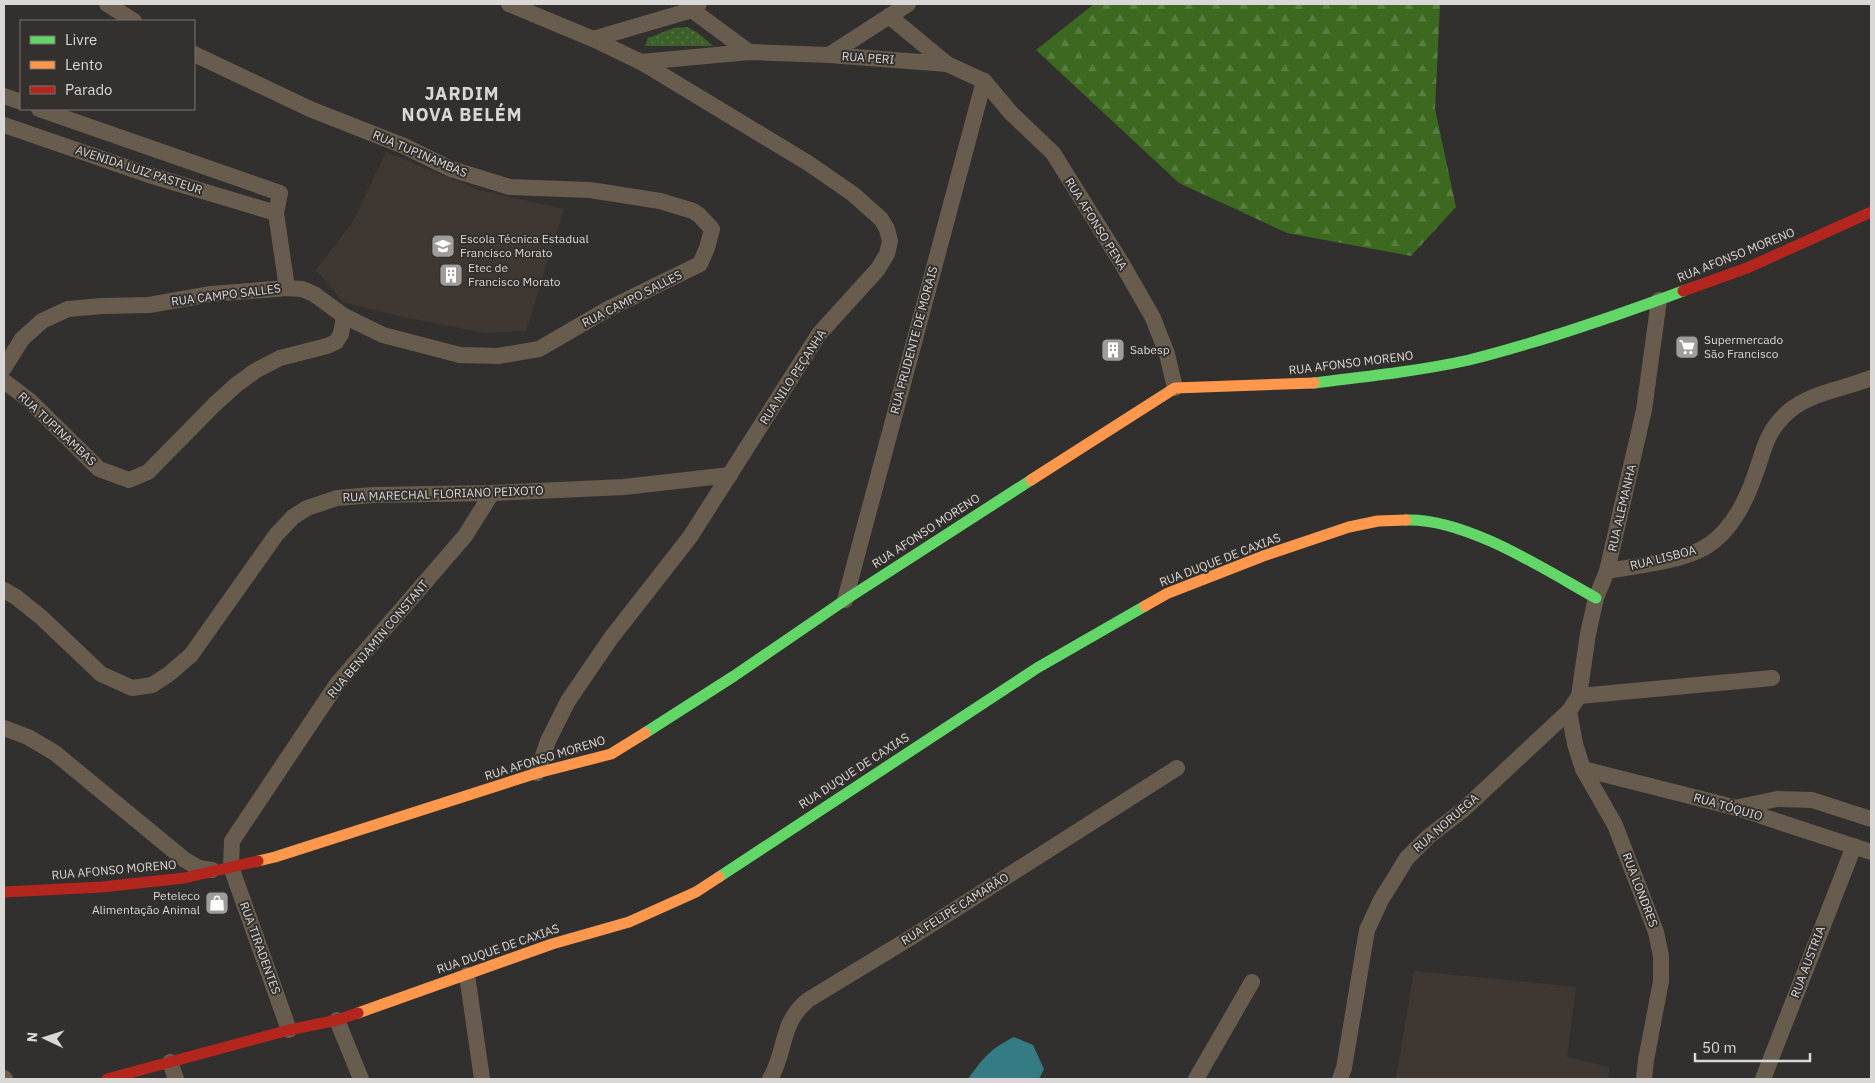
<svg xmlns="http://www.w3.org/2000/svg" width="1875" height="1083" font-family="'IBM Plex Sans',sans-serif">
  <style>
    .built { fill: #3f3832 }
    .forest { fill: url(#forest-firs) }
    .park { fill: url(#park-dots) }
    .water { fill: #347b83 }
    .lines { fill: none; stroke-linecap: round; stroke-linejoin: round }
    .street { stroke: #685c4e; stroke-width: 16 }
    .fast { stroke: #63d668; stroke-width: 11 }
    .slow { stroke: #ff974d; stroke-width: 11 }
    .jam { stroke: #b3261e; stroke-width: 11 }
    .labels { text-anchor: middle; stroke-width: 4; stroke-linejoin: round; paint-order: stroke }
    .street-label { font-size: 12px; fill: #dad8d6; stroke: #33302d }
    .poi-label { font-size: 12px; fill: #dad8d6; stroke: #33302d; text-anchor: start }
    .district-label { font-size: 18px; font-weight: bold; letter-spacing: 1px; fill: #dad8d6; stroke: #33302d }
  </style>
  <defs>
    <pattern id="forest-firs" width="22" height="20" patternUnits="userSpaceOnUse" patternTransform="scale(1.25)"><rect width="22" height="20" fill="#3c6820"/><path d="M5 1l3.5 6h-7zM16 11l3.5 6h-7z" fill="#587d40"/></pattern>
    <pattern id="park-dots" width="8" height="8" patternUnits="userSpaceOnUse" patternTransform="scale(1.25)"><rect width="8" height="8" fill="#3d602a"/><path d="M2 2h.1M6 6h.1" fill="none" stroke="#587648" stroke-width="1.8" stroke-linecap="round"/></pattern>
  </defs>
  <rect width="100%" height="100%" fill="#32302e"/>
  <g class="built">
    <polygon points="386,152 479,190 564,209 526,331 485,333 394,315 343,302 316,270 352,223"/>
    <polygon points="1414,971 1576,987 1567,1057 1609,1067 1608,1079 1396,1079"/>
  </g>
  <polygon class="forest" points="1094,4 1440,4 1435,109 1456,207 1411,256 1287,233 1179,183 1036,50"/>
  <polygon class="park" points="687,27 698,33 713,46 645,46 648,38 674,28"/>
  <path class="water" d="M1014 1037 1033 1045 1044 1069 1039 1079H968C982 1059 991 1048 1014 1037Z"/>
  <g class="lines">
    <g class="street">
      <polyline points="107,4 134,21"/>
      <polyline points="509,4 593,39 641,62 808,163 853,194 881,219 887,229 890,241 887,254 878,269 819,334 690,537 611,638 568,701 548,741 537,773"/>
      <polyline points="692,10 749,52"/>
      <polyline points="889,16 947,64"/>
      <polyline points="593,39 692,10 699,4"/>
      <polyline points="829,55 908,4"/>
      <polyline points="641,62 749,52 829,55 947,64 984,81 1011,113 1053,153 1121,262 1153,318 1167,354 1175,388"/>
      <polyline points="4,96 21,102"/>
      <polyline points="39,109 280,193 276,213 287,288"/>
      <polyline points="4,125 149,175 276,213"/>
      <polyline points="4,368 22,339 42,321 68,309 102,306 149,305 211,294 287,288 302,289 314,294 344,316 383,335 460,355 498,356 539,349 608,309 700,264 707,248 712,229 699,215 693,211 660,201 590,190 510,187 451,169 404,146 310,109 194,54"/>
      <polyline points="4,381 29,400 99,469 129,480 148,472 215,404 236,385 255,371 280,358 327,346 336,342 341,334 344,316"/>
      <path d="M1607 571C1636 566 1687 561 1710 544 1733 528 1746 501 1755 475 1765 448 1765 433 1788 412 1809 393 1844 389 1871 378"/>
      <polyline points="4,590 16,597 41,617 101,674 132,688 152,685 169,674 191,655 276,535 293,517 307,508 337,498 373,495 492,493 624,487 730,475"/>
      <polyline points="845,600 984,81"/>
      <polyline points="1579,696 1772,678"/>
      <polyline points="1569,711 1575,744 1583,769 1615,825 1656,932 1661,956 1661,981 1646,1060 1644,1079"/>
      <polyline points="4,728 28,737 55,753 185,860 199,868 212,870"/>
      <polyline points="1583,769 1737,808 1871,852"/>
      <polyline points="1739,807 1777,799 1812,800 1871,819"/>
      <polyline points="467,975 482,1079"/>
      <polyline points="337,1020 361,1079"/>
      <polyline points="289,1030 231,867 232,841 337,684 465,536 492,493"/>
      <polyline points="170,1062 176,1079"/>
      <polyline points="4,1078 5,1079"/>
      <path d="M770 1079C787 1051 779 1024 808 1000L915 935 1177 768"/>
      <polyline points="1196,1079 1252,982"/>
      <polyline points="1340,1079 1344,1068 1367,930 1381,900 1407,858 1428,837 1463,810 1569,711 1579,696 1588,634 1596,598 1607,571 1644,410 1659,300"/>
      <polyline points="1763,1079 1854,846"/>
    </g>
    <g class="fast">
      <path d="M1314 383C1364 377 1419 371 1469 360 1541 342 1613 317 1683 291"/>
      <path d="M1406 520C1466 518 1544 569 1596 598"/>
      <polyline points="645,733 734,676 845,600 1031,480"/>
      <polyline points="719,877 1037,668 1145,606"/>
    </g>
    <g class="slow">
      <polyline points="1031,480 1175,388 1314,383"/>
      <polyline points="1145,606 1168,593 1263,556 1349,527 1378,521 1406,520"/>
      <polyline points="258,861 275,857 537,773 611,754 645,733"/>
      <polyline points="358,1013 552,944 629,922 696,892 719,877"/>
    </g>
    <g class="jam">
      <polyline points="1683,291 1747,268 1871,212"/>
      <polyline points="4,892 102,887 184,878 258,861"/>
      <polyline points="107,1079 289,1030 337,1020 358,1013"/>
    </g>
  </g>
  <defs>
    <g id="university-square" transform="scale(1.25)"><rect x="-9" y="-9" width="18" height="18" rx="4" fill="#9f9d9b" stroke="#33302d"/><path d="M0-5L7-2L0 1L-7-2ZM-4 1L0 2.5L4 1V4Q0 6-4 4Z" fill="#fff"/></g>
    <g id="building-square" transform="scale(1.25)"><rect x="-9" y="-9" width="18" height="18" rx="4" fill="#9f9d9b" stroke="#33302d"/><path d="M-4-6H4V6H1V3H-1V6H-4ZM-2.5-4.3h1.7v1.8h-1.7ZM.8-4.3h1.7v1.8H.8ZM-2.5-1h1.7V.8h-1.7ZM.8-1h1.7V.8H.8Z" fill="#fff"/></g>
    <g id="supermarket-square" transform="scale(1.25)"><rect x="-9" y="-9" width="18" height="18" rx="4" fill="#9f9d9b" stroke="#33302d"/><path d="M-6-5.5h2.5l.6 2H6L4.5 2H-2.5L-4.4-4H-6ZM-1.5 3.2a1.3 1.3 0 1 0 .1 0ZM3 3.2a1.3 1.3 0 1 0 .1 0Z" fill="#fff"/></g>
    <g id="shop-square" transform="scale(1.25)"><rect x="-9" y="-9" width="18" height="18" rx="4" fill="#9f9d9b" stroke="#33302d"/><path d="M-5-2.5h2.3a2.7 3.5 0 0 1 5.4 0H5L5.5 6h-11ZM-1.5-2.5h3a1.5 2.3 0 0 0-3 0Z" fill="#fff"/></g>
  </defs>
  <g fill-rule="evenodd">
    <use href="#university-square" x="443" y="246"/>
    <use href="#building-square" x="451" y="275"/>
    <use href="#supermarket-square" x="1687" y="347"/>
    <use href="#building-square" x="1113" y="350"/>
    <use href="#shop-square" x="217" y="903"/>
  </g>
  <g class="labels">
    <g class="street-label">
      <text transform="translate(868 58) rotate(4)" y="4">RUA PERI</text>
      <text transform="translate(420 154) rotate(23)" y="4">RUA TUPINAMBAS</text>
      <text transform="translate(139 170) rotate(18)" y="4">AVENIDA LUIZ PASTEUR</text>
      <text transform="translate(1096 224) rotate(58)" y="4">RUA AFONSO PENA</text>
      <text transform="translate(1736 255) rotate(-22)" y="4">RUA AFONSO MORENO</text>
      <text transform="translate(226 295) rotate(-7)" y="4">RUA CAMPO SALLES</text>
      <text transform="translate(632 299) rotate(-27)" y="4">RUA CAMPO SALLES</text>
      <text transform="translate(914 340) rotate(-75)" y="4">RUA PRUDENTE DE MORAIS</text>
      <text transform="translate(1351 363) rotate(-7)" y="4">RUA AFONSO MORENO</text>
      <text transform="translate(793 377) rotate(-57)" y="4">RUA NILO PEÇANHA</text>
      <text transform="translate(57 429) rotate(43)" y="4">RUA TUPINAMBAS</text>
      <text transform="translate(443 494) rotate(-2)" y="4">RUA MARECHAL FLORIANO PEIXOTO</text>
      <text transform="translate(1622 508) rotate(-77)" y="4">RUA ALEMANHA</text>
      <text transform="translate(926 531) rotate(-33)" y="4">RUA AFONSO MORENO</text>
      <text transform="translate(1663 558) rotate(-14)" y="4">RUA LISBOA</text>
      <text transform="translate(1220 560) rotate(-21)" y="4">RUA DUQUE DE CAXIAS</text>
      <text transform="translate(378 639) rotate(-50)" y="4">RUA BENJAMIN CONSTANT</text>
      <text transform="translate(545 758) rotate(-17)" y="4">RUA AFONSO MORENO</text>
      <text transform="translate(854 771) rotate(-33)" y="4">RUA DUQUE DE CAXIAS</text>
      <text transform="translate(1728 807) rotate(16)" y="4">RUA TÓQUIO</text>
      <text transform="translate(1446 823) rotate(-41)" y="4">RUA NORUEGA</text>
      <text transform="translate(114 870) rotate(-5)" y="4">RUA AFONSO MORENO</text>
      <text transform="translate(1640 890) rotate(69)" y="4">RUA LONDRES</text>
      <text transform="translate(955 909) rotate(-32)" y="4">RUA FELIPE CAMARÃO</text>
      <text transform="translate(260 948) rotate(70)" y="4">RUA TIRADENTES</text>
      <text transform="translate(498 949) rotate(-19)" y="4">RUA DUQUE DE CAXIAS</text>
      <text transform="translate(1808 962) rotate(-69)" y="4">RUA AUSTRIA</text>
    </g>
    <g class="poi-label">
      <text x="460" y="243">Escola Técnica Estadual<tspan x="460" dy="14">Francisco Morato</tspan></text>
      <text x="468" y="272">Etec de<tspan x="468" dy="14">Francisco Morato</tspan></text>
      <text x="1704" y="344">Supermercado<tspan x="1704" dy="14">São Francisco</tspan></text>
      <text x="1130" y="354">Sabesp</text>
      <text x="200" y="900" text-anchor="end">Peteleco<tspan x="200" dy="14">Alimentação Animal</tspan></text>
    </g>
    <g class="district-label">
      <text x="462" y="100">JARDIM<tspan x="462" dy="21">NOVA BELÉM</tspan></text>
    </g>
  </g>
  <rect width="1875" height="1083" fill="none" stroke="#dad8d6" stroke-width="10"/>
  <rect x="20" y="20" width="175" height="90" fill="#33302d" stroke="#767371"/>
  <rect x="30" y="36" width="25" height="8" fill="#63d668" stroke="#767371"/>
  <text x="65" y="45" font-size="15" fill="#dad8d6">Livre</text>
  <rect x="30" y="61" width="25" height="8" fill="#ff974d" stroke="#767371"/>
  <text x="65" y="70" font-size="15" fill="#dad8d6">Lento</text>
  <rect x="30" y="86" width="25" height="8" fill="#b3261e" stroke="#767371"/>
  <text x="65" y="95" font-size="15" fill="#dad8d6">Parado</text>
  <g transform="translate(45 1038) rotate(274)" stroke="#33302d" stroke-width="4" paint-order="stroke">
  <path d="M0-4L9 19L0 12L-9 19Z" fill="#dad8d6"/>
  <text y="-8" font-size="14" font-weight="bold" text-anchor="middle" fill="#dad8d6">N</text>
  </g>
  <path d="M1695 1053v8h115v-8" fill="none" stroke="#dad8d6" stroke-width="2.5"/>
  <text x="1702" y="1053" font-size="15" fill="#dad8d6" stroke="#33302d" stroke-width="4" paint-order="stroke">50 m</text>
</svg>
